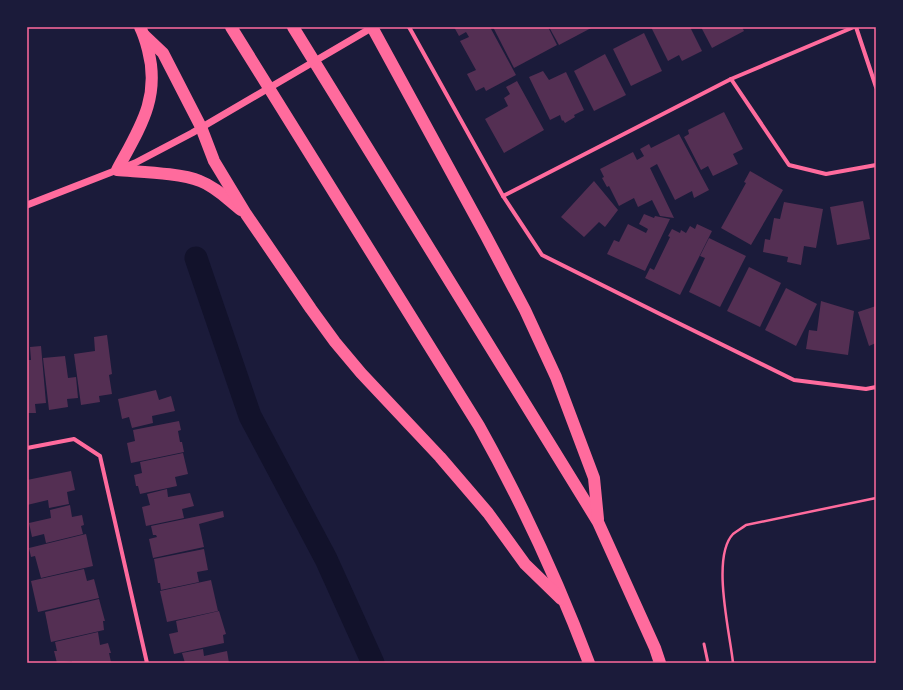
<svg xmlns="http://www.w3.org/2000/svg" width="903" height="690" font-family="'DejaVu Sans',sans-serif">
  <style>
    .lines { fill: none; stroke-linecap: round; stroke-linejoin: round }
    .canal { stroke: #12122b; stroke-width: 23 }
    .building { fill: #542f53 }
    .path { stroke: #ff6b9d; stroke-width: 2.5 }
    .service { stroke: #ff6b9d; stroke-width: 3 }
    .minor { stroke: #ff6b9d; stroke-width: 4 }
    .tertiary { stroke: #ff6b9d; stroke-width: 7 }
    .motorway { stroke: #ff6b9d; stroke-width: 12 }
    .neatline { fill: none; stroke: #ff6b9d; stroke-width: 1.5 }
  </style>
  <rect width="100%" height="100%" fill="#1b1b3a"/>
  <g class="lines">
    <polyline class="canal" points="196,258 250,416 326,559 373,663"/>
  </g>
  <g class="building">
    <polygon points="454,27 490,27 516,75 486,91 484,87 476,91 467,74 476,70 460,41 469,37 466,32 459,36"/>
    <polygon points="493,27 548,27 557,45 514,68"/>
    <polygon points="549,27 593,27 559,45"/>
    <polygon points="651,27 690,27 702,51 682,61 679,55 668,61"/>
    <polygon points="701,27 742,27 744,31 712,48"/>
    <polygon points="644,33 662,71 631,86 613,49"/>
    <polygon points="605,54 626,95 594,111 574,71"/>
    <polygon points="543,71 549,80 566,72 584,110 574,115 575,117 565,123 563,120 562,121 560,115 550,120 529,77"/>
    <polygon points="517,81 544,130 504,153 485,119 508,106 504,98 510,94 506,87"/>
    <polygon points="724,112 743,149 733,154 738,164 713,176 708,166 701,170 684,137 689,134 688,130"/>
    <polygon points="679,134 709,190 694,198 692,191 675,200 657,164 650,168 674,218 660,216 652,200 638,207 634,198 619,206 609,186 607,187 602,178 604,177 600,169 633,152 637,160 644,156 640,149 649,144 651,148"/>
    <polygon points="750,171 783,190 751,245 721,228 746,183 744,182"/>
    <polygon points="594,181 618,210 605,227 599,222 584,237 561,217"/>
    <polygon points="863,201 870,239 837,245 830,207"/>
    <polygon points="784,202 823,209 816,248 804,246 801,265 787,262 788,257 763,252 765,239 770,240 774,218 780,219"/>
    <polygon points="644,214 654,218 655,216 670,219 645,271 607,254 614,240 619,242 628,224 646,233 648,229 639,224"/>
    <polygon points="697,224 712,231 680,295 645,278 650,268 654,270 670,237 668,236 672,229 680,233 681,230 686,233 690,226 695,229"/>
    <polygon points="709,238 746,256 720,307 689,292 704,260 705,258 700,256"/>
    <polygon points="749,267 781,283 760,327 727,311"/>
    <polygon points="786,288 817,304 796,346 765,330"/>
    <polygon points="821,301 854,311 848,355 806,349 809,330 817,331"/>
    <polygon points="876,306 876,343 869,346 858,312"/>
    <polygon points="107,335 112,374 109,375 112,394 99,396 100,402 81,405 74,354 95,351 94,337"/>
    <polygon points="41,346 46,403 35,404 36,413 27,413 27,360 31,360 30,347"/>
    <polygon points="65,356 68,378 76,377 78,398 67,399 68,407 49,410 43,358"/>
    <polygon points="156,390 159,400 171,396 175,411 152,416 153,423 132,428 129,417 122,419 118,399"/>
    <polygon points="179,421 181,430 178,431 180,442 182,442 184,452 131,463 127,443 135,441 133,430"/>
    <polygon points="183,453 188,474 175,477 177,486 140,494 138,486 136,486 134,475 142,473 140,462"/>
    <polygon points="71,471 75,490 67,492 69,504 49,508 48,500 27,505 27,480"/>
    <polygon points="167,489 168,497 190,493 194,506 182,509 184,518 146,526 142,507 150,505 147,494"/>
    <polygon points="70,505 72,517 82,515 84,525 81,526 83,534 46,543 44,534 32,537 29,523 51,518 50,510"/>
    <polygon points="223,511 224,517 199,524 204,547 153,558 149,539 157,537 156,535 153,535 151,526"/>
    <polygon points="86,534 93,566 41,578 35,556 31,557 29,548"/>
    <polygon points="204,549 208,570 197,572 199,582 161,590 160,583 158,583 154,559"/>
    <polygon points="84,569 87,581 94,579 99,598 38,612 31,581"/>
    <polygon points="211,580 218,611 167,622 160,591"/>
    <polygon points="99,599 105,621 103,621 104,630 51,642 45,612"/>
    <polygon points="219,611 226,634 223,635 224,643 174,654 169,634 178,632 176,621"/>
    <polygon points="98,632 100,645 108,643 111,653 109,653 111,662 105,663 72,663 72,661 57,663 54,651 57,651 55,642"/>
    <polygon points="203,649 204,656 227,651 229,663 185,663 182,653"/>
  </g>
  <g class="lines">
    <path class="path" d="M733 663C730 633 711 557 733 534 737 531 742 528 746 525L876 498"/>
    <polyline class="service" points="704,644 708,663"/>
    <g class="minor">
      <polyline points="409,27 503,196 542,255 662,315 794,380 866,389 876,387"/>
      <polyline points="856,27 876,87"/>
      <polyline points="731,79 789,165 826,174 876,165"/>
      <polyline points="503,196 731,79 854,27"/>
      <polyline points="27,448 74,439 100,456 147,663"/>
    </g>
    <polyline class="tertiary" points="27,205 135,163 192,133 373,27"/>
    <g class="motorway">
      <path d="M140 27C144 35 146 42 148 50 161 98 139 129 117 170 140 172 181 173 200 181 216 187 228 200 241 210"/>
      <path d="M231 27 479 426C522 503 558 581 589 663"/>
      <polyline points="293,27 598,522 655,648 660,663"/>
      <polyline points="372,27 486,236 525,310 556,377 594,478 598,519"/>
      <polyline points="144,35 163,53 201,127 214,161 246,214 311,309 335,342 361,373 440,457 488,513 525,564 561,599"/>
    </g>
  </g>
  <rect width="903" height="690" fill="none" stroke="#1b1b3a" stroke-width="56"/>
  <rect x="28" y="28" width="847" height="634" class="neatline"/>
</svg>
